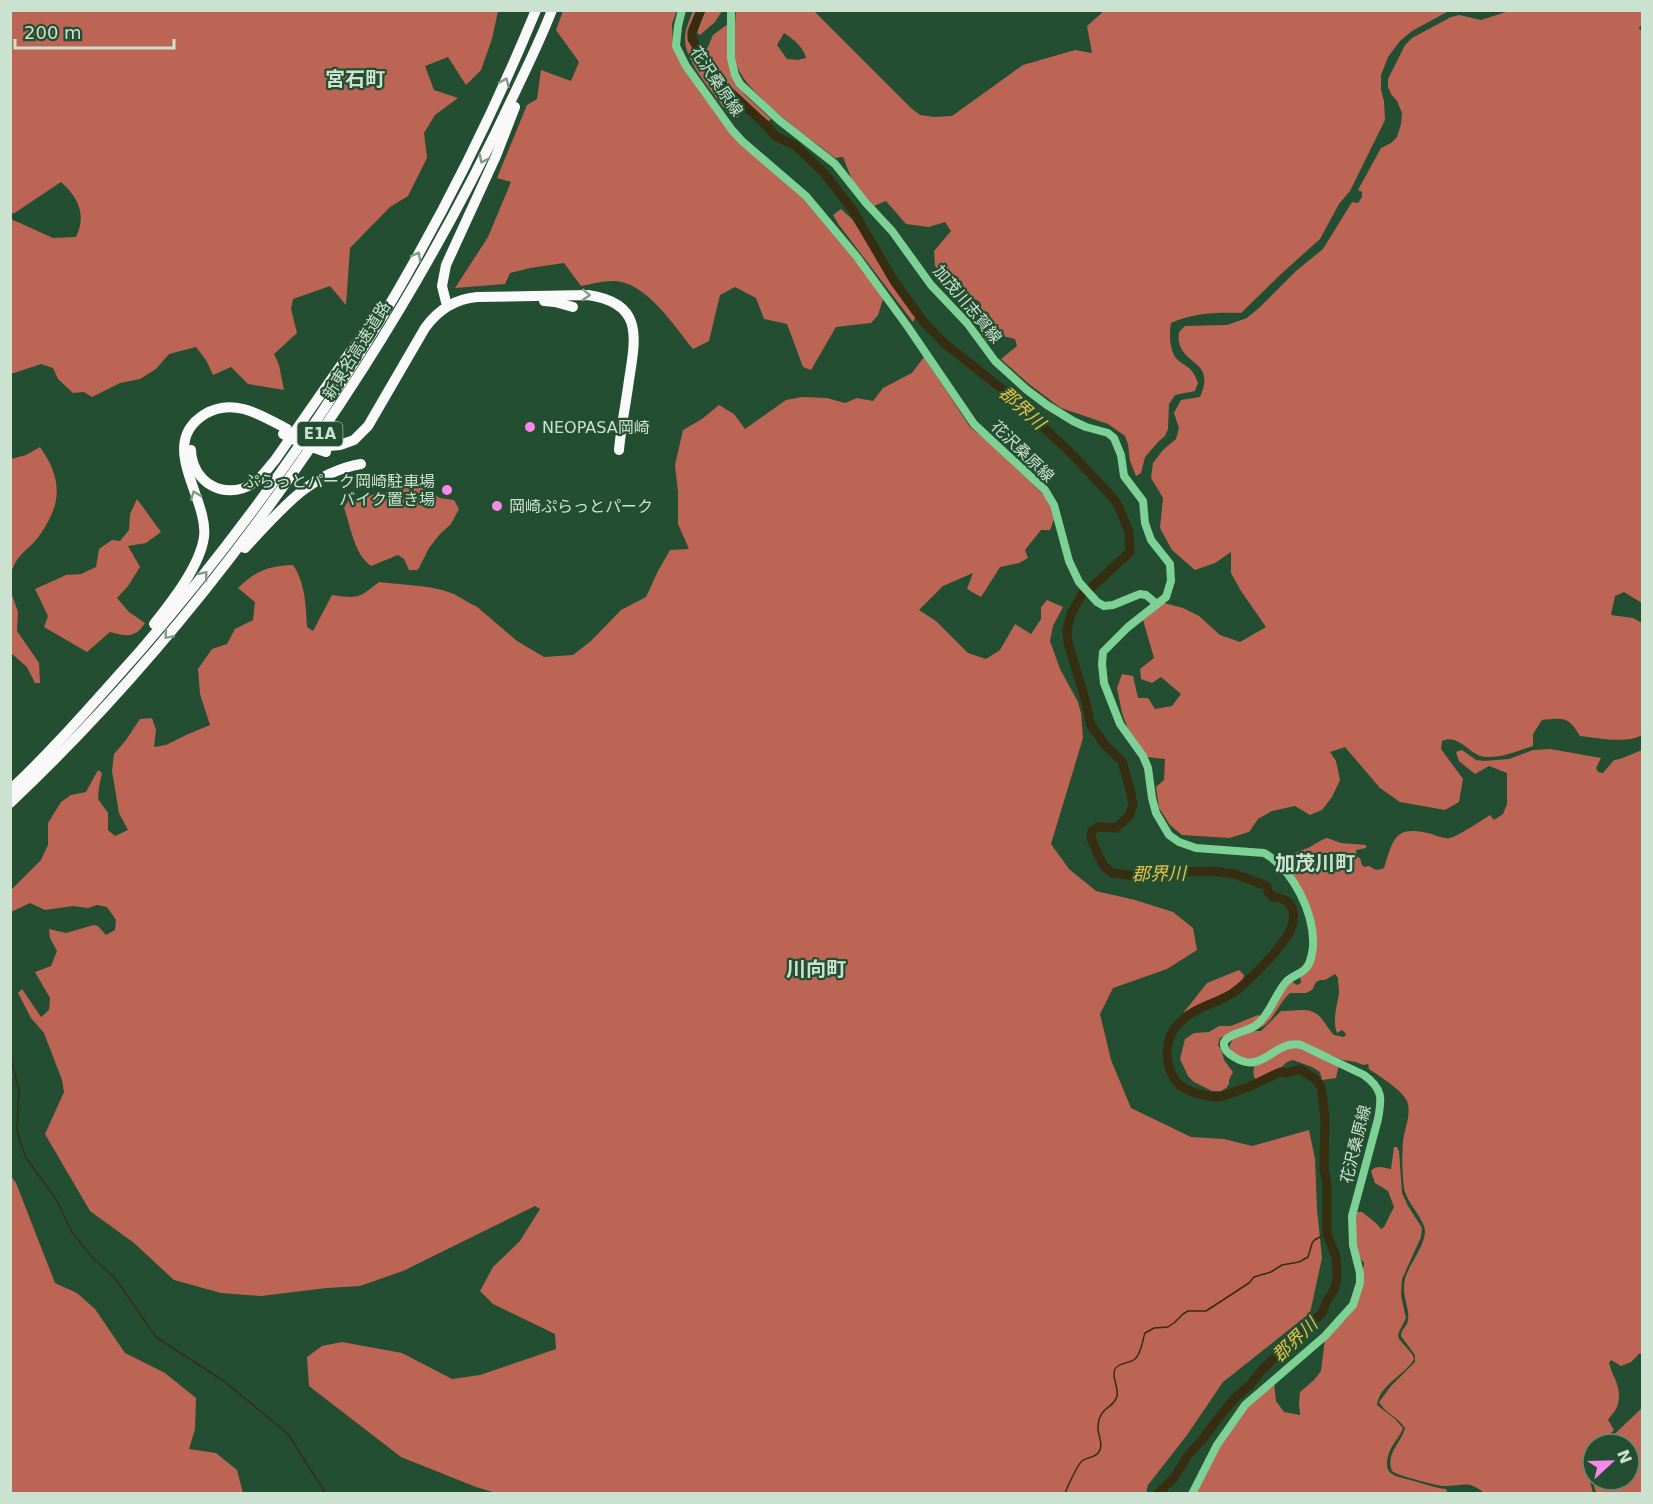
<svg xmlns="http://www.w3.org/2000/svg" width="1653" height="1504" font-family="'DejaVu Sans','Noto Sans JP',sans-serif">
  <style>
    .forest { fill: #bc6555; fill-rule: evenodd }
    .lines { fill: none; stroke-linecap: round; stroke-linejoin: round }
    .stream { stroke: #372d11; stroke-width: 1.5 }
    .river { stroke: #372d11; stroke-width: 9 }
    .secondary { stroke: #7dd195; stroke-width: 8 }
    .highway { stroke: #f9f9f9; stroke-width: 10 }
    .highway-bridge { stroke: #f9f9f9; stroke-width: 10 }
    .oneway { stroke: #849b8b }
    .poi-dot { fill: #f888ea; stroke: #244e31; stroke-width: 2 }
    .labels { text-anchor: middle; stroke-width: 4.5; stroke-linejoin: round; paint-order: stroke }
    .shield { fill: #244e31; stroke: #9ab6a0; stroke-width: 1.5 }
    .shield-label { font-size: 15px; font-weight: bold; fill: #cce2d0 }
    .street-label { font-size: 16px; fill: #cce2d0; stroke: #244e31 }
    .poi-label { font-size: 16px; fill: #cce2d0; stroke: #244e31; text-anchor: start }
    .water-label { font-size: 18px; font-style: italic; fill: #e7c144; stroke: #244e31 }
    .quarter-label { font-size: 20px; font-weight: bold; fill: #cce2d0; stroke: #244e31 }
  </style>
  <rect width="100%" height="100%" fill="#244e31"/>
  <g class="forest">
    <path d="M11 10H498V11L492 39 481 70 466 85 448 57 425 66 434 90 458 98 435 115 424 133 427 158 408 196 390 207 350 248 346 305 330 286 293 299 291 309 297 333 274 354 279 365 284 390 248 384 231 367 213 375 206 360 196 347 169 354 156 369 140 379 120 383 92 397 84 392 73 393 58 379 53 368 41 364 11 374V219L53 238 76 237C87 215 78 197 61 182L13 214 11 210Z"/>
    <path d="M677 10 672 24 673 45 731 133 803 198 867 275 883 299 878 315 871 323 836 327 811 370 803 367 787 324 764 319 756 298 735 287 720 295 709 341 693 349C674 326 646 281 613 281 603 281 591 284 581 286L564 263 530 268 510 273 505 284 455 288 488 237 511 182 497 178 527 105 537 99 541 70 571 81 579 62 556 30 563 11Z"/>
    <path d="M693 11H697L690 37 692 45 723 93 742 113 737 118 729 115C716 95 684 62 685 38 685 29 690 19 693 11Z"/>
    <polygon points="704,11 722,11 715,22 700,35 697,33"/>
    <path d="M736 11H814L911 108 920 115 934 117 952 116 1023 65 1075 50 1092 53 1087 26 1104 11H1456L1447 12 1412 31 1400 41 1388 57 1381 75V90L1384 101 1385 120 1350 191 1339 204 1320 239 1281 274 1241 313C1218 312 1192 313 1171 323 1169 334 1169 353 1179 361 1190 369 1193 369 1198 383L1195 391 1175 395 1169 404 1168 429 1165 436 1158 442 1145 457 1141 473 1136 476 1130 461 1128 444 1125 436 1108 424 1061 408 1029 384 1001 359 1017 346 1015 339 1003 336 987 342 979 330 981 321 980 302 961 291 935 266 934 251 951 231 945 222 929 227 906 224 886 201 874 206 852 180 843 157 835 158C809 137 748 96 737 66 732 54 735 25 736 11ZM784 33C793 39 803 46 806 58L798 60 787 59 777 45Z"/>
    <path d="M1509 11H1642V24L1639 28 1642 32V603L1624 592 1615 596 1611 615 1633 618 1642 623V735C1628 744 1597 738 1580 736 1568 716 1564 718 1542 720L1533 734V746C1517 751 1502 758 1485 757 1470 756 1459 733 1442 741L1441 749 1463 779 1459 802 1445 810 1400 802 1380 788 1345 747 1330 752 1336 761 1340 780 1332 797 1322 810 1310 815 1295 806 1272 811 1258 819 1249 832 1229 838 1182 835 1170 825 1159 808 1156 787 1164 780 1165 759 1146 757 1130 734 1122 713 1117 688 1122 674 1133 676 1138 698H1148L1155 709 1172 706 1181 694 1161 677 1152 683 1141 679 1140 669 1154 658 1143 620 1164 603 1183 608 1199 616 1220 635 1240 642 1266 627 1241 591 1231 573V552L1215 563 1195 570 1172 550 1160 528 1163 498 1151 478 1153 463 1163 450 1176 439 1179 428 1174 413 1181 400 1200 397C1216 361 1184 366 1179 342 1178 339 1179 335 1179 332L1185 326 1227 325 1247 318 1260 307 1296 271 1323 249 1352 202 1358 203 1362 197V192L1358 190 1381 148 1391 143 1397 137 1401 124 1402 113 1397 101 1391 94 1388 87V79L1405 45 1412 38 1451 17 1459 15 1481 20Z"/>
    <polygon points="728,24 734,80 744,94 771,119 769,121 758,115 717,75 706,51 713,35"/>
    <polygon points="841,209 852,219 916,316 913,322 839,225 833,215"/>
    <path d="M924 357 970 427 992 445 1048 499 1054 519 1050 530H1041L1025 550 1028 558 1019 563 1000 567 981 597 967 589 973 573 943 586 919 610 936 621 968 653 986 659 1000 650 1015 624 1031 634 1041 619V607L1047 600 1063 607 1053 626 1050 641 1060 669 1078 702 1081 713 1083 738 1051 844 1069 869 1096 891 1135 900 1173 912 1193 928 1197 950 1167 969 1113 988 1100 1014 1111 1060 1131 1108 1191 1137 1224 1139 1252 1146 1309 1130 1315 1159 1317 1209 1322 1258 1310 1313 1223 1382 1187 1435 1148 1485 1146 1493H496L476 1487 401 1457 309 1386 307 1357 322 1346 342 1342 402 1353 452 1379 480 1375 556 1349 555 1334 493 1304 480 1291 493 1267 520 1241 540 1209 535 1206 403 1271 360 1286 327 1288 261 1296 221 1293 174 1280 134 1243 90 1211 45 1134 64 1092 62 1080 44 1033 31 1018 18 993 22 989 41 1017 49 1010 50 998 35 972 51 966 57 951 50 938 49 929 66 933 94 925 98 926 106 935 115 930 116 920 107 907 97 905 88 908 73 906 45 910 30 903 11 912V890L41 860 48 845V823L61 802 71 795 86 792 98 770 102 773 99 787 98 799 108 813V830L115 836 128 830 119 813 112 771 114 754 126 740 140 719 152 718 156 730 154 747 166 745 186 735 210 725 200 694 198 669 212 649 227 644 235 629 253 620 255 602 238 588C256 571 267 566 293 565 305 582 306 606 307 627L313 631 332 595C358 599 359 598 379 582 401 585 431 585 451 593 460 596 467 603 476 606L517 641 544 657 573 655 591 641 621 610 646 597 658 571 670 550 689 549 678 524V492L675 465 683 430 702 419 719 405 734 414 745 429 786 400 802 397 827 398 845 403 857 398 873 401 883 388 912 373Z"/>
    <path d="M40 447C63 480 62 504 39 536 33 545 23 551 17 560 14 564 13 568 11 572V459L26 455Z"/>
    <path d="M405 479 440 498 454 500 459 509 451 524 440 534 429 548 419 568 417 570H409L404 559 398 555 371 566C354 554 351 527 344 508L348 501 376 494 379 497 388 491V483L393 480Z"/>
    <path d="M137 499 161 532 146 543 128 546 140 567 128 586 117 598 129 612 145 623C135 639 126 636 110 632L87 652 44 627 48 616 35 589 66 575 81 574 96 567 99 549 112 540 120 541 129 530 130 514Z"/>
    <polygon points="10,589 18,612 17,631 39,663 40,683 35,683 27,667 11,653"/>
    <path d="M1550 749 1601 758 1596 768 1598 772 1603 773 1614 760 1620 759 1642 750V1356L1640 1353 1631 1362 1621 1366 1611 1360 1609 1363C1614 1381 1623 1387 1617 1407 1615 1412 1611 1415 1608 1420L1614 1430 1601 1444H1593C1593 1452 1590 1456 1589 1463 1587 1473 1591 1484 1593 1493H1484C1468 1479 1461 1487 1443 1486 1435 1485 1398 1476 1392 1471 1385 1453 1401 1444 1405 1428 1398 1417 1385 1413 1379 1402L1391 1386 1415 1362V1355L1401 1336C1401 1329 1407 1327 1408 1320 1410 1308 1401 1295 1405 1279 1409 1264 1423 1249 1425 1233 1426 1220 1407 1204 1404 1188 1402 1173 1402 1156 1403 1142 1404 1129 1412 1114 1407 1101 1402 1090 1379 1076 1369 1069L1368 1064 1363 1065 1356 1062 1343 1060 1302 1043C1283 1050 1258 1066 1239 1056 1234 1053 1231 1052 1229 1047L1233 1038 1253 1031H1261L1281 1011C1293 1012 1309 1006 1319 1016 1324 1020 1328 1029 1334 1035L1344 1037 1346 1034 1342 1030 1337 1033C1332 1020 1337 1006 1339 993 1339 988 1338 983 1338 978L1335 974 1325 980H1320L1316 982 1312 990 1306 993H1290C1278 1003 1272 1026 1256 1029L1291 981 1297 985 1301 983 1300 976 1303 975 1315 932 1286 867C1289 852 1298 852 1310 847 1316 844 1320 840 1327 838L1341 843 1366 845V848L1356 850 1357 857 1360 858 1362 865 1364 867 1369 866C1375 870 1377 871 1384 868 1394 837 1395 825 1432 834 1437 836 1444 839 1450 838 1460 835 1475 824 1484 819L1490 815 1494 820 1503 814 1507 804V773L1489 766 1475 774 1459 761 1456 752 1462 750 1476 760 1484 761 1509 759 1533 750Z"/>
    <polygon points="1239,970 1244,975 1243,979 1240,984 1221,995 1194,1007 1186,1014 1184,1012 1207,983"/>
    <polygon points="1258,1015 1260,1016 1254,1024 1220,1038 1218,1045 1222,1052 1224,1060 1233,1072 1229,1080 1229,1084 1226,1088 1221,1091 1212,1091 1194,1082 1188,1076 1180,1059 1185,1039 1194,1033 1209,1032 1219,1026 1231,1026"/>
    <path d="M1294 1046 1339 1064 1336 1078 1322 1080 1320 1072 1312 1067 1293 1060 1287 1062 1277 1071 1257 1081C1253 1077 1253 1072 1254 1067L1282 1050Z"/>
    <path d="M1394 1147H1397L1399 1151 1402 1193 1408 1206 1422 1228 1421 1237 1402 1279 1401 1296 1406 1318 1398 1334 1399 1339 1412 1354 1414 1359C1405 1375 1379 1385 1377 1405L1395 1419 1403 1428C1400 1437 1392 1444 1389 1453 1381 1477 1397 1476 1414 1481 1425 1484 1435 1488 1446 1489L1448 1493 1195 1494 1199 1482 1237 1419 1248 1406 1274 1383 1276 1401 1284 1412 1300 1415 1299 1403 1300 1392 1314 1380 1321 1371 1325 1338C1332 1331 1340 1325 1347 1318 1359 1304 1361 1281 1364 1263L1359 1257 1353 1218 1357 1212H1362L1376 1223 1381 1229 1384 1227 1394 1207 1388 1191 1375 1183 1371 1171C1377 1164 1383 1168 1391 1169Z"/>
    <polygon points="10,1175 16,1183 55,1283 77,1293 95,1309 125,1353 165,1373 196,1398 195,1429 189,1449 216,1453 237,1470 243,1493 11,1493"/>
    <polygon points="1642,1408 1642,1493 1596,1493 1590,1469 1593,1459 1593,1480 1629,1480 1629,1444 1604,1444"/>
  </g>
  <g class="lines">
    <g class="stream">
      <polyline points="10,1055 19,1090 17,1130 20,1142 26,1158 56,1199 72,1232 91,1256 115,1278 156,1337 225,1382 288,1434 326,1494"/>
      <path d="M1065 1494C1066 1489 1078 1464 1082 1461 1087 1457 1094 1458 1098 1453 1105 1445 1097 1435 1098 1426 1100 1405 1114 1409 1117 1396 1119 1387 1111 1377 1115 1369 1119 1362 1129 1364 1135 1359 1142 1352 1142 1341 1145 1333L1154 1328 1168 1327 1174 1323 1183 1314 1188 1311H1206L1249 1283 1254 1277 1271 1272 1282 1265 1299 1262 1308 1257C1314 1240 1308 1242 1327 1234"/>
    </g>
    <path class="river" d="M701 10 692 32V39L717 80 730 92 768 127 774 135 785 141 795 145 824 173 852 209 894 281 923 321 944 343 1006 392 1073 455 1112 497 1118 505 1129 532 1130 552 1092 587 1083 592 1071 614 1067 630 1068 643 1086 702 1090 724 1106 746 1122 761 1131 793 1133 805 1129 816 1116 828 1098 827 1092 831 1091 838 1099 857 1104 866 1112 873 1144 877 1170 872 1212 871 1235 874 1267 886 1268 892 1273 897C1282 898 1290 900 1293 911 1294 917 1293 924 1291 929 1284 946 1248 982 1233 993 1212 1006 1191 1007 1175 1028 1165 1041 1165 1062 1173 1076 1175 1080 1177 1084 1181 1086 1191 1093 1208 1097 1220 1097L1251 1086 1280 1072 1287 1073 1300 1069 1315 1079 1321 1087 1323 1099 1325 1119 1324 1169 1327 1184V1234L1336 1257 1337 1280 1334 1290 1327 1300 1322 1313 1261 1371 1251 1384 1235 1398 1219 1417 1203 1439 1188 1455 1174 1478 1157 1494"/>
    <g class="secondary">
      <polyline points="682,10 678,26 676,46 686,66 732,130 742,141 806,196 857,257 908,327 974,424 1045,490 1054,505 1069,561 1079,582 1097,602 1104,606 1113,605 1140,594 1146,595 1157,604"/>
      <path d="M731 10V58L735 75 740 84 779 120 835 164 866 203 892 231 931 285 967 323 995 361 1027 390 1047 405 1073 421 1086 427 1108 433 1114 438 1121 455 1124 476 1143 501 1145 523 1151 540 1170 564 1171 581 1166 597 1128 627 1103 652 1102 664 1104 683 1120 724 1143 756 1148 768 1152 798 1156 813 1169 835 1179 842 1196 848 1264 853C1293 869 1315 914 1313 947 1312 954 1311 963 1306 968 1301 974 1292 976 1287 981 1275 994 1270 1015 1255 1026 1248 1031 1226 1034 1224 1043 1223 1049 1229 1054 1234 1057 1263 1076 1274 1039 1301 1045L1364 1075C1383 1089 1382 1098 1378 1119L1352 1216 1353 1245 1360 1273V1283L1353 1305 1325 1336 1245 1405 1217 1445 1192 1494"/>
    </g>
    <g class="highway">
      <polyline points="544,301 555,302 573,307"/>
      <polyline points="446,302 442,286 446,265 496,156 515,107"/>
      <path d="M329 446 340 445 354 440 368 426 425 328C438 310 454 299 477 297L588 295C643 303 636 336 629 380 626 403 621 427 619 450"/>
      <path d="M191 450C192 482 224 501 252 484 262 478 268 468 275 460L369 325"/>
      <path d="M245 548C280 511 309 473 361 464"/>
      <path d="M154 624C172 601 200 566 204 537 209 498 156 444 205 414 233 397 261 415 287 429"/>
      <path d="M10 790C56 747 98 698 140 651 306 459 439 246 536 10"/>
      <path d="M10 803C147 674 263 525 364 367 422 276 473 183 518 86 530 61 542 36 552 10"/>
    </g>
    <polyline class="highway-bridge" points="283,434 303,444 326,452"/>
  </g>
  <defs><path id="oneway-chevron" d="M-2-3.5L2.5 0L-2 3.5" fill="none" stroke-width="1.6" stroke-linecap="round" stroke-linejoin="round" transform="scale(1.5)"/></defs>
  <g class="oneway">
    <use href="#oneway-chevron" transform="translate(505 82) rotate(-66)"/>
    <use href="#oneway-chevron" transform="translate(483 159) rotate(116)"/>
    <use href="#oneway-chevron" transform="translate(417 256) rotate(-62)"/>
    <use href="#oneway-chevron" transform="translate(586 295) rotate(3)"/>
    <use href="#oneway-chevron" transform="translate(195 495) rotate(-111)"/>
    <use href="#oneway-chevron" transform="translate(204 575) rotate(-51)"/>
    <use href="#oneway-chevron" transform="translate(168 635) rotate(131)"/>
  </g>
  <g class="poi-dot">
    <circle cx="530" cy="427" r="6"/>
    <circle cx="447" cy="490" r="6"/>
    <circle cx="497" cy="506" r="6"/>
  </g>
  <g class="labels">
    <rect class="shield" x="297.5" y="422" width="45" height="24" rx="4.5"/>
    <g class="shield-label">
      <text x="320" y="439">E1A</text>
    </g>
    <g class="street-label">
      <text transform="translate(717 81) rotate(56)" y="6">花沢桑原線</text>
      <text transform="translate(968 304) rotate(50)" y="6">加茂川志賀線</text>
      <text transform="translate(356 350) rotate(-58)" y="6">新東名高速道路</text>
      <text transform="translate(1023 451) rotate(44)" y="6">花沢桑原線</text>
      <text transform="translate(1355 1144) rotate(-76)" y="6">花沢桑原線</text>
    </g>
    <g class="poi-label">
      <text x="542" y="433">NEOPASA岡崎</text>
      <text x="435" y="487" text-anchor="end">ぷらっとパーク岡崎駐車場<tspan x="435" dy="18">バイク置き場</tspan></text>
      <text x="509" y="512">岡崎ぷらっとパーク</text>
    </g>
    <g class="water-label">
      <text transform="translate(1022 408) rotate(42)" y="6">郡界川</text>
      <text transform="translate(1159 874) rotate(-1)" y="6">郡界川</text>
      <text transform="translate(1295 1340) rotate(-44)" y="6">郡界川</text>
    </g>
    <g class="quarter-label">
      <text x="355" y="86">宮石町</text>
      <text x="1315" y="870">加茂川町</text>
      <text x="816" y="976">川向町</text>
    </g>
  </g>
  <rect width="1653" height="1504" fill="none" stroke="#cce2d0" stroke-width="24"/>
  <g transform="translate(1611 1462) rotate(68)"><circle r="28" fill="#244e31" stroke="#678971" stroke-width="1.5"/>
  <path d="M0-4.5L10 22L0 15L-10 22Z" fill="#f888ea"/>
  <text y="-9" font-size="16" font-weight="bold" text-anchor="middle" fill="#cce2d0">N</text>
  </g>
  <path d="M15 39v9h159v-9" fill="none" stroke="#cce2d0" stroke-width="3"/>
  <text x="24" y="39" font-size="18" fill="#cce2d0" stroke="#244e31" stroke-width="4.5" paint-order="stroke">200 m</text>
</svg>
